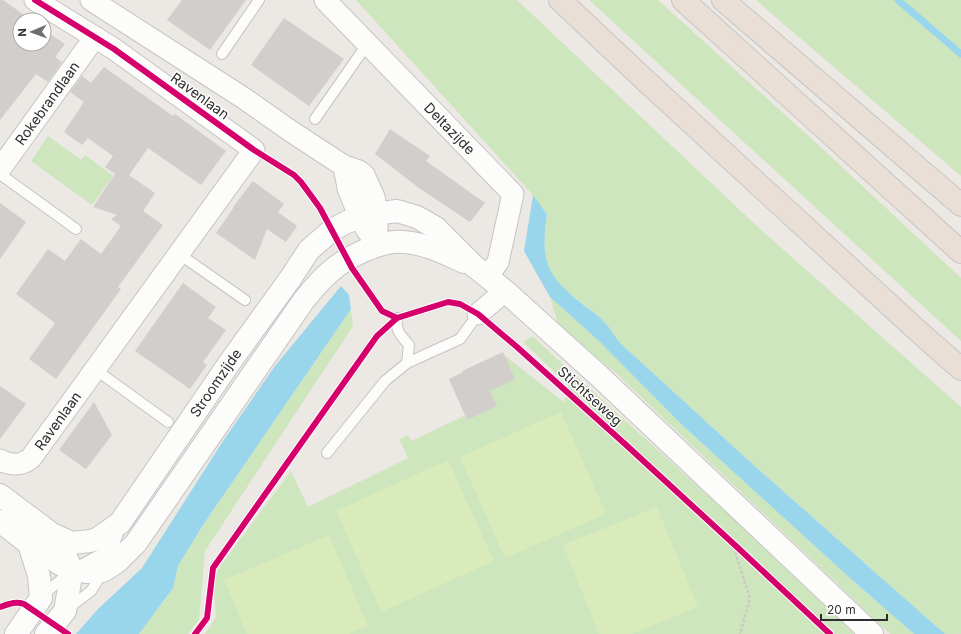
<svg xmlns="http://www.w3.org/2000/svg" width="961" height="634" font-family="Inter,sans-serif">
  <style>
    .green { fill: #cee6be }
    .pitch { fill: #d9eabb }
    .water { fill: #99d6ec }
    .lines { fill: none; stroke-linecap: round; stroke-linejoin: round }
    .stream { stroke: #99d6ec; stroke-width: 7 }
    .building { fill: #d1cecb }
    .lane-casing { stroke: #c5c4c5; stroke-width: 12 }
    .street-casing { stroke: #c5c4c5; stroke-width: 23 }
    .secondary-casing { stroke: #c5c4c5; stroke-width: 24 }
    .highway-casing { stroke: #c6c5c4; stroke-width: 24 }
    .path { stroke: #c9c9c8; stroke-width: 2.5; stroke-dasharray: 3 2; stroke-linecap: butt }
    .lane { stroke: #fcfcfb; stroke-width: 10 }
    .street { stroke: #fcfcfb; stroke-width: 21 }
    .secondary { stroke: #fcfcfb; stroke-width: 22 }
    .highway { stroke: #eadfd6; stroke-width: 22 }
    .cycleway-casing { stroke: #fff; stroke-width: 8 }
    .cycleway { stroke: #d6006c; stroke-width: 6 }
    .labels { text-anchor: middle; stroke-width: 3; stroke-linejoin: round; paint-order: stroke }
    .street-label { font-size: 14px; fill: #2e2e2e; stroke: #fff }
  </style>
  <rect width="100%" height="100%" fill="#ece8e4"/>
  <g class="green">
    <path d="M356 0H517L759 228 961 407V634H945L758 469 619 342C614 335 610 327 604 322 586 302 556 291 547 263 542 247 545 230 547 214L533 195Z"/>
    <polygon points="589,0 658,0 826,152 961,278 961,341"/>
    <polygon points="756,0 961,0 961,176"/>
    <polygon points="48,136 81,160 85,155 113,176 92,205 31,161"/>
    <polygon points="550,297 600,342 681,424 851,579 914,634 890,634 617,374 558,325"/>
    <polygon points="351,309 353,326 205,551 199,620 188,634 139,634 173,588 178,566 203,525"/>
    <polygon points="532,336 727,513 854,634 205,634 216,617 213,576 291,471 308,507 408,458 399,439 408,435 411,441 466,415 504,355 564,402 568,385 523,342"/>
  </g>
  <g class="pitch">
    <polygon points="561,412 606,514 505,558 460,457"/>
    <polygon points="448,460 494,561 381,612 336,511"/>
    <polygon points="657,507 698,607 631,634 599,634 563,545"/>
    <polygon points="329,535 368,626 349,634 247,634 224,580"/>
  </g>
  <g class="water">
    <path d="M533 195 547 214C541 259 544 273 580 302 588 309 598 314 604 322 610 327 614 335 619 342L758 469 945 634H914L851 579 681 424 600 342 550 297 524 251Z"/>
    <polygon points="341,286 349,295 351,309 203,525 178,566 173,588 139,634 76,634 98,609 142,568 223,441 275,366"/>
  </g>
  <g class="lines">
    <polyline class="stream" points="898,0 961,54"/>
  </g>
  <g class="building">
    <polygon points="0,0 3,0 31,20 20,20 20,44 44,44 44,30 65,44 55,57 62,62 48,82 36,74 0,120"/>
    <polygon points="182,0 246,0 210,50 167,20"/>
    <polygon points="284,18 344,59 309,106 251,65"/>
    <polygon points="104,67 173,116 175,114 226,151 201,185 148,148 129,175 155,193 143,211 163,225 118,287 121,289 56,379 29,359 55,323 16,294 48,249 65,261 81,239 101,254 121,226 111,219 117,215 93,207 115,174 105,167 113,156 88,138 82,145 64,132 84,102 70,92 82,76 91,83"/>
    <polygon points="390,129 430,156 426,161 485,203 470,222 419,188 375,154"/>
    <polygon points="253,181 284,204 278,212 297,226 286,242 267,229 255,260 216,233 234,207 233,207"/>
    <polygon points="0,203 26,222 0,259"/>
    <polygon points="183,283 216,307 208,318 226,330 203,362 207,365 190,389 135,351"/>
    <polygon points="503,352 515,379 490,391 497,406 467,420 449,379 463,372 462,371"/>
    <polygon points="0,386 26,404 0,439"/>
    <polygon points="94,402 112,435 86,469 59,450"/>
  </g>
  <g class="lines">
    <g class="lane-casing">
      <g id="lane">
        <polyline points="222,54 259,0"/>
        <polyline points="315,119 368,43"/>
        <polyline points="0,174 76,229"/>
        <polyline points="179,254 245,300"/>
        <path d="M397 318C395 330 401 336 409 345L407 363"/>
        <polyline points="96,370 168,422"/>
        <polyline points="327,453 385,381 407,363 460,339 478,314"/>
        <polyline points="42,596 72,570 108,550 114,545 120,527"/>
        <polyline points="66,610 91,591 103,572"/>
      </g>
    </g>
    <g class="street-casing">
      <g id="street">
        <polyline points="91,0 242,97 292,132 344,166 359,171 364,175 374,197 377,213 377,246"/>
        <path id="s1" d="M325 0 513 194 498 262 488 276"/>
        <polyline points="344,166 348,188 360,218 368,232"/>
        <path id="s2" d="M0 169 95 37"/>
        <polyline points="478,314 505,291"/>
        <path id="s3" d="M0 460C12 466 21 466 31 458L254 150 114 49 35 0"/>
      </g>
    </g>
    <g class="secondary-casing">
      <g id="secondary">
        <path id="s4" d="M0 495 52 534 72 543 90 541 97 539 120 523 230 362 290 279 309 250 332 230 347 222 367 215 397 211 417 217 436 228 474 266 505 291 597 374 872 634"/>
        <path d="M0 521 29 544 44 550 58 563 72 570 87 572 103 571 117 562 136 543 304 300C312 290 320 280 331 271 347 257 381 240 403 242 425 243 444 253 464 262"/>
        <polyline points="16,634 41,598 39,576 29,544"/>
        <polyline points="46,634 65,611 72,570 66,557"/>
      </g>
    </g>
    <g class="highway-casing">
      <g id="highway">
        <polyline points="560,0 647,82 919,332 961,369"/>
        <polyline points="683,0 961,252"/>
        <polyline points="723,0 961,205"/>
      </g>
    </g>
    <polyline class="path" points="737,547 736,555 750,598 740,634"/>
    <use href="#lane" class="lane"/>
    <use href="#street" class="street"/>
    <use href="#secondary" class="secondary"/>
    <use href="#highway" class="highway"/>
    <g class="cycleway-casing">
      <g id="cycleway">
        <polyline points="35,0 114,49 254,150 294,175 301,182 320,208 352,268 382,311 397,318 448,302 460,304 478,314 517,347 625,444 737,547 830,634"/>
        <path d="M0 607C9 604 15 601 24 604L68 634"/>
        <polyline points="195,634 207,618 213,568 377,336 397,318"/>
      </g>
    </g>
    <use href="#cycleway" class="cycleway"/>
  </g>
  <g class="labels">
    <g class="street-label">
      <text transform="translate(200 96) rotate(36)" y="5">Ravenlaan</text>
      <text dy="5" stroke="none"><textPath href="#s2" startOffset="81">Rokebrandlaan</textPath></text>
      <text dy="5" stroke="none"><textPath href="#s1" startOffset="179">Deltazijde</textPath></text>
      <text dy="5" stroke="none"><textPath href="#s4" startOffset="310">Stroomzijde</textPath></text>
      <text transform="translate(590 396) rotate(42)" y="5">Stichtseweg</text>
      <text dy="5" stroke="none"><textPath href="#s3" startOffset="79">Ravenlaan</textPath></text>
    </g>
  </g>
  <g transform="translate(32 32) rotate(268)"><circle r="19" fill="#ffffff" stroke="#ababab"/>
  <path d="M0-3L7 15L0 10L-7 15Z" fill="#706f6e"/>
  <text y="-6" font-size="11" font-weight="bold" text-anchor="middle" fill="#2e2e2e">N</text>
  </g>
  <path d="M821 614v6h66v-6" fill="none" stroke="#2e2e2e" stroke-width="2"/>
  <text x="827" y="614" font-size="12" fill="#2e2e2e" stroke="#ffffff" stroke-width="3" paint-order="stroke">20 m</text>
</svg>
